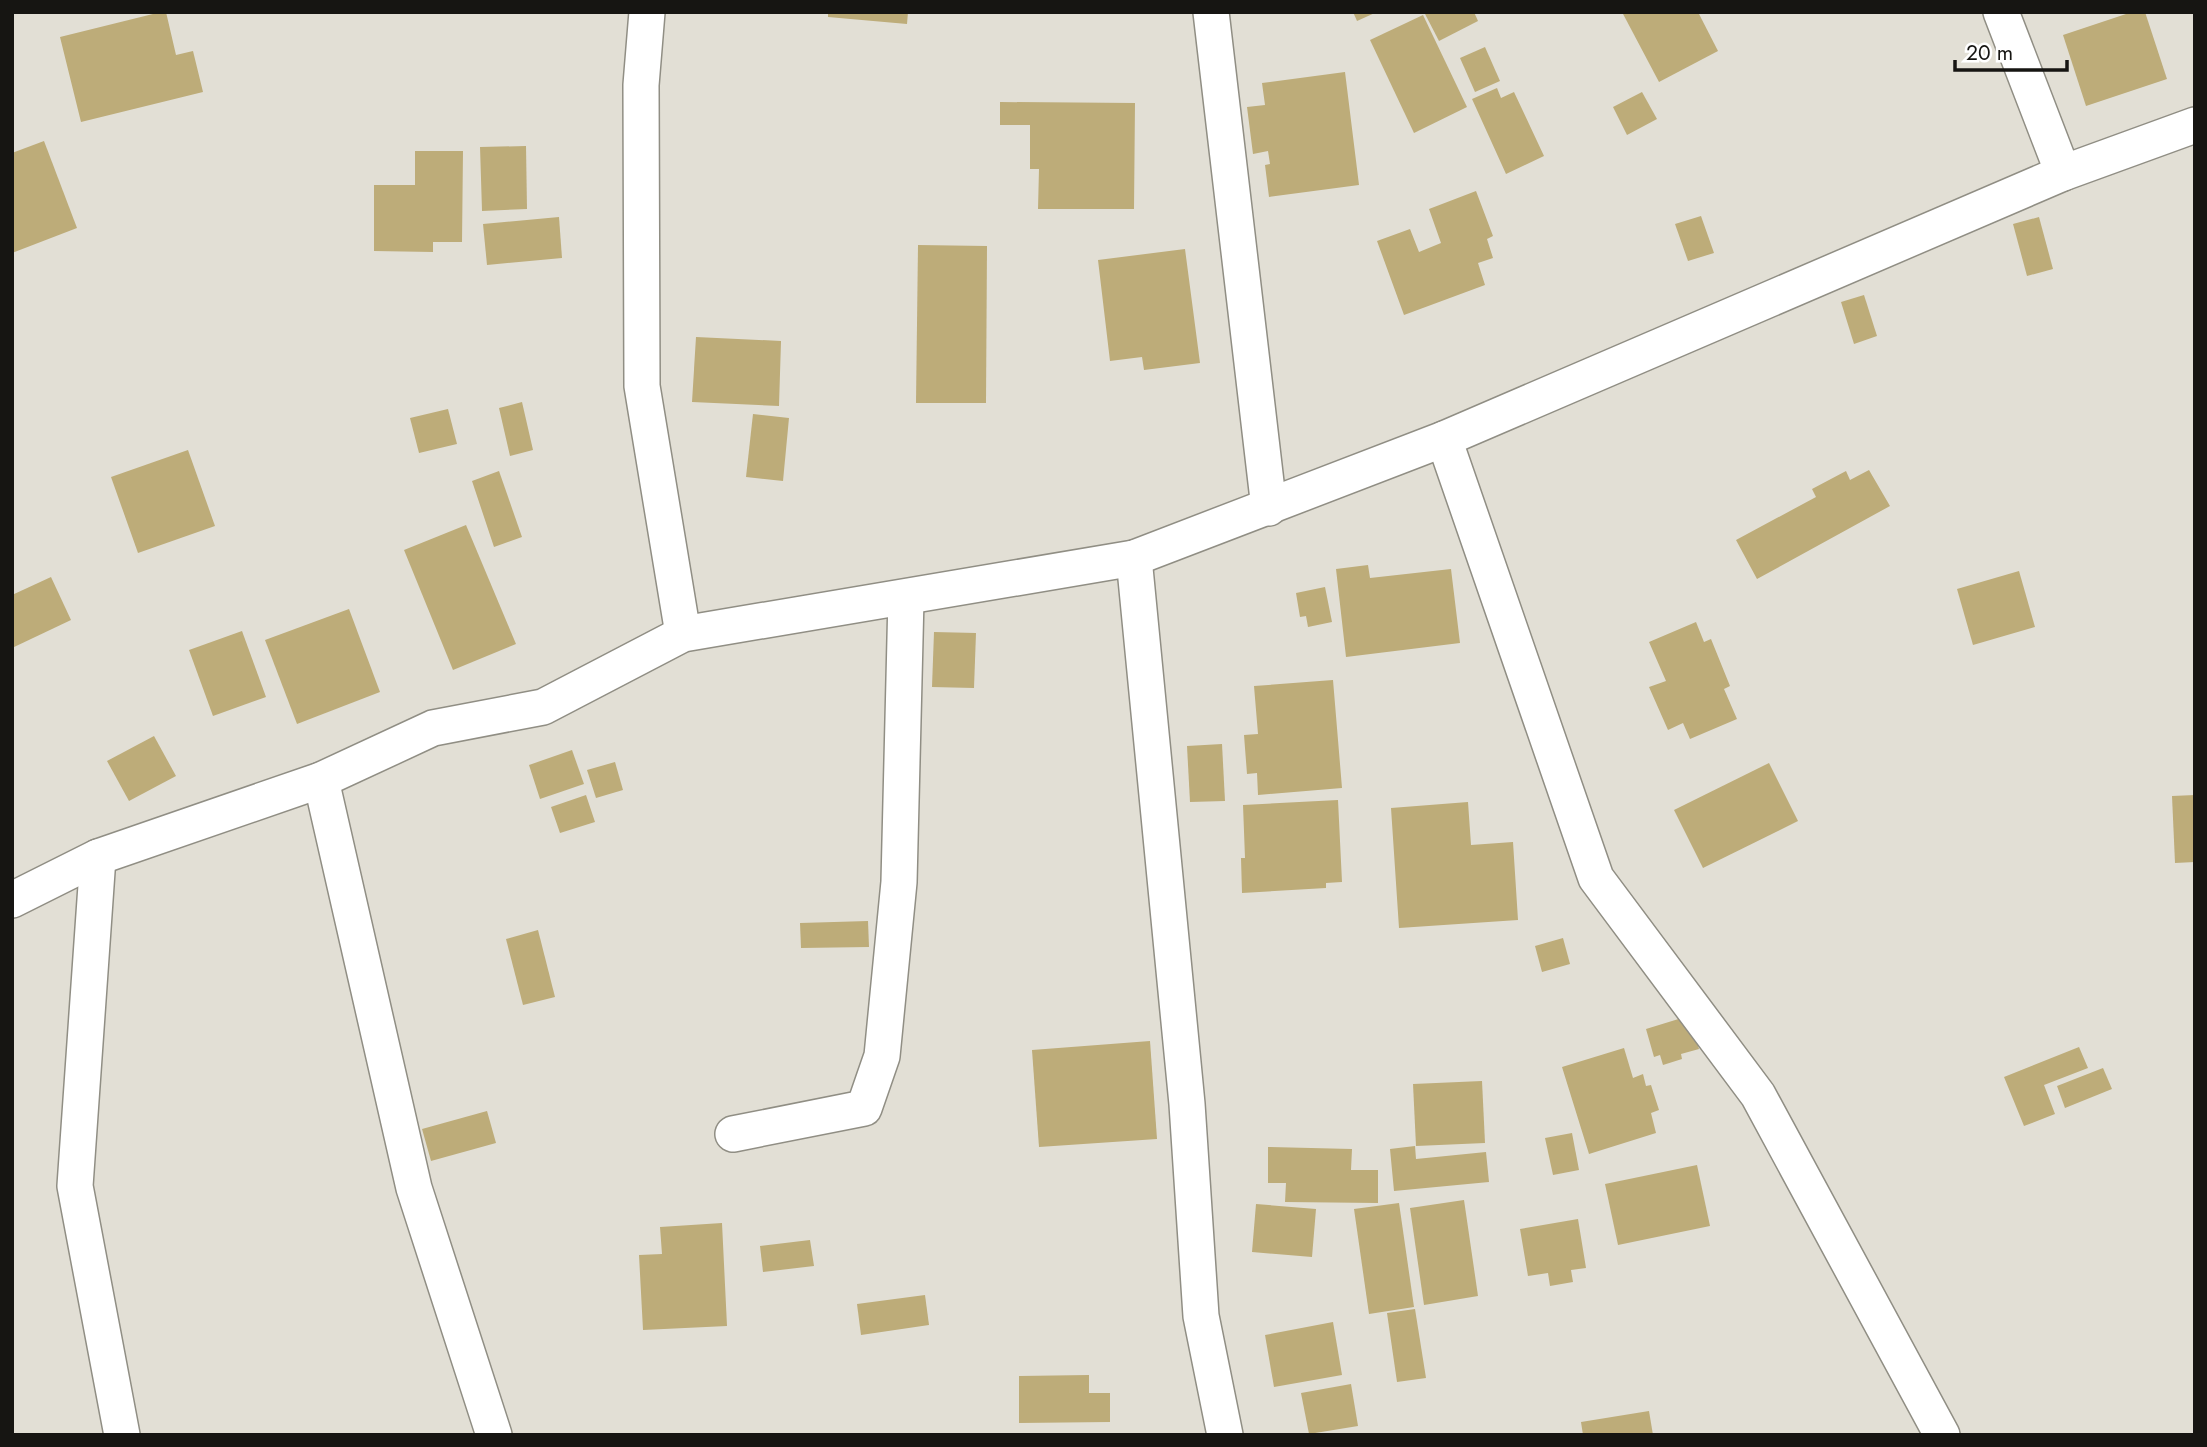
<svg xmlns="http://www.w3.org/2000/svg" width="2207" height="1447" font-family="Jost,sans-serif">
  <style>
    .building { fill: #bdac79 }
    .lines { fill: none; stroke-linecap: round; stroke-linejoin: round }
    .minor-casing { stroke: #908e84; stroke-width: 38 }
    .minor { stroke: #fff; stroke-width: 35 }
  </style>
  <rect width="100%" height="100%" fill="#e2dfd5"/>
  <g class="building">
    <polygon points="161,12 166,12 176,55 193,51 203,92 81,122 60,37"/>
    <polygon points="828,12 908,12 907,24 828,17"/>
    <polygon points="1353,12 1377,12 1357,21"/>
    <polygon points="1424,12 1474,12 1478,21 1439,41"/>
    <polygon points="1622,12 1698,12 1718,51 1659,82"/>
    <polygon points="2132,12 2145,12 2167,79 2086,106 2063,35"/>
    <polygon points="1423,15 1467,107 1414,133 1370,40"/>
    <polygon points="1485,47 1500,81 1475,92 1460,58"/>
    <polygon points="1345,72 1359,185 1269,197 1265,165 1270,164 1268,151 1253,154 1247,107 1265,105 1262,83"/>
    <polygon points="1497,88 1501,98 1514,92 1544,156 1506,174 1472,99"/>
    <polygon points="1642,92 1657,119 1627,135 1613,107"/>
    <polygon points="1000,102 1135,103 1134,209 1038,209 1039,169 1030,169 1030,125 1000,125"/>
    <polygon points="44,141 77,228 12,253 12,153"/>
    <polygon points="526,146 527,209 482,211 480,147"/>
    <polygon points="415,151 463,151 462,242 433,242 433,252 374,251 374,185 415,185"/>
    <polygon points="1476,191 1493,236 1487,239 1493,258 1478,263 1485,285 1404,315 1377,241 1410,229 1419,252 1441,243 1429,209"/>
    <polygon points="1701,216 1714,253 1688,261 1675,224"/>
    <polygon points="559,217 562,258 487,265 483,224"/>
    <polygon points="2039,217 2053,269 2027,276 2013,224"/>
    <polygon points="918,245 987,246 986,403 916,403"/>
    <polygon points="1185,249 1200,363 1144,370 1142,357 1110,361 1098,260"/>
    <polygon points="1864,295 1877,336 1854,344 1841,302"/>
    <polygon points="696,337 781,341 779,406 692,402"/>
    <polygon points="522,402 533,450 510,456 499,408"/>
    <polygon points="448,409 457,444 419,453 410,418"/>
    <polygon points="753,414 789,418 783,481 746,477"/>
    <polygon points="188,450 215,526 138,553 111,477"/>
    <polygon points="1869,470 1890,506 1757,579 1736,540 1816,497 1812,489 1846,471 1850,480"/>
    <polygon points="499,471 522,537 494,547 472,481"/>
    <polygon points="466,525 516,644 453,670 404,550"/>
    <polygon points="1368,565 1370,578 1451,569 1460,643 1346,657 1336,569"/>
    <polygon points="2019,571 2035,627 1973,645 1957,589"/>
    <polygon points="51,577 71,620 12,648 12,595"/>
    <polygon points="1325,587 1332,622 1308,627 1306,616 1300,617 1296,593"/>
    <polygon points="349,609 380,692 297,724 265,640"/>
    <polygon points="1696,622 1704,642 1711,639 1730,686 1724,689 1737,719 1690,739 1683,723 1668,730 1649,687 1666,681 1649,642"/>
    <polygon points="242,631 266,697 213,716 189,650"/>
    <polygon points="934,632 976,633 974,688 932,687"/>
    <polygon points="1333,680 1342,788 1258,795 1257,773 1247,774 1244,735 1258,734 1254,686"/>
    <polygon points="154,736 176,776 129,801 107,761"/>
    <polygon points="1222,744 1225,801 1190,802 1187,746"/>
    <polygon points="572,750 584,784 540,799 529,765"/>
    <polygon points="615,762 623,790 596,798 587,770"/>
    <polygon points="1769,763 1798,821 1703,868 1674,810"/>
    <polygon points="586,795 595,822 560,833 551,807"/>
    <polygon points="2195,795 2195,862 2175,863 2172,796"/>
    <polygon points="1338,800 1342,882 1326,883 1326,888 1242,893 1241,858 1245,858 1243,805"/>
    <polygon points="1468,802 1471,845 1513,842 1518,920 1399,928 1391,808"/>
    <polygon points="868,921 869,947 801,948 800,923"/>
    <polygon points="538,930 555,997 523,1005 506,939"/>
    <polygon points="1563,938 1570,964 1542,972 1535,946"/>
    <polygon points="1685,1017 1690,1019 1699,1049 1681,1054 1682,1059 1663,1065 1660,1055 1654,1057 1646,1029"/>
    <polygon points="1150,1041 1157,1139 1039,1147 1032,1050"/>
    <polygon points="2079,1047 2088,1068 2044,1085 2055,1114 2024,1126 2004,1077"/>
    <polygon points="1624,1048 1633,1078 1643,1074 1646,1086 1651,1085 1659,1110 1651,1113 1656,1133 1589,1154 1562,1067"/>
    <polygon points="2103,1068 2112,1089 2065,1108 2057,1086"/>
    <polygon points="1482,1081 1485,1143 1416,1146 1413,1084"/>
    <polygon points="487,1111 496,1143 431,1161 422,1129"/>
    <polygon points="1572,1133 1579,1170 1553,1175 1545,1138"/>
    <polygon points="1415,1146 1416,1159 1486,1152 1489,1182 1394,1191 1390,1149"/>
    <polygon points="1268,1147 1352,1149 1351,1170 1378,1170 1378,1203 1285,1202 1286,1183 1268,1183"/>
    <polygon points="1697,1165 1710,1226 1618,1245 1605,1184"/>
    <polygon points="1464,1200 1478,1296 1424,1305 1410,1208"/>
    <polygon points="1399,1203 1414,1307 1369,1314 1354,1209"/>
    <polygon points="1256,1204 1316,1209 1312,1257 1252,1252"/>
    <polygon points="1578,1219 1586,1268 1571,1270 1573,1282 1550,1286 1548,1273 1528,1276 1520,1229"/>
    <polygon points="722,1223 727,1326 643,1330 639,1255 662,1254 660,1227"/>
    <polygon points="810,1240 814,1266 763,1272 760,1246"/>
    <polygon points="925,1295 929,1325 861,1335 857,1304"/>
    <polygon points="1415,1309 1426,1378 1397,1382 1387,1313"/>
    <polygon points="1333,1322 1342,1375 1274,1387 1265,1335"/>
    <polygon points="1089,1375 1089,1393 1110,1393 1110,1422 1019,1423 1019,1376"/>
    <polygon points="1351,1384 1358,1426 1309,1434 1301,1393"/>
    <polygon points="1649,1411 1653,1435 1583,1435 1581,1422"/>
  </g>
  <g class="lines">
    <g class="minor-casing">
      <g id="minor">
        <polyline points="647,12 641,85 642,386 683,634"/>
        <polyline points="1211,12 1269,508"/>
        <polyline points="2001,12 2063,173"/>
        <polyline points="1444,439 1596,878 1758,1095 1942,1435"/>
        <polyline points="1134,558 1187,1104 1201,1316 1225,1435"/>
        <polyline points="321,780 414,1188 494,1435"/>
        <polyline points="98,857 75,1186 122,1435"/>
        <polyline points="12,900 98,857 321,780 433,728 543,707 683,634 1134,558 1444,439 2063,173 2195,125"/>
        <polyline points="733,1134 864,1108 882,1056 899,882 906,598"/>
      </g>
    </g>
    <use href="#minor" class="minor"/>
  </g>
  <rect width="2207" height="1447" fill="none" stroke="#161512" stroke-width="28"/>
  <path d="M1955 60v10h112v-10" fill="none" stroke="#161512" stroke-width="3.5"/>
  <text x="1966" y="60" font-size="21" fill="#161512" stroke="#ffffff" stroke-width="5" paint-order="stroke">20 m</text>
</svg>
